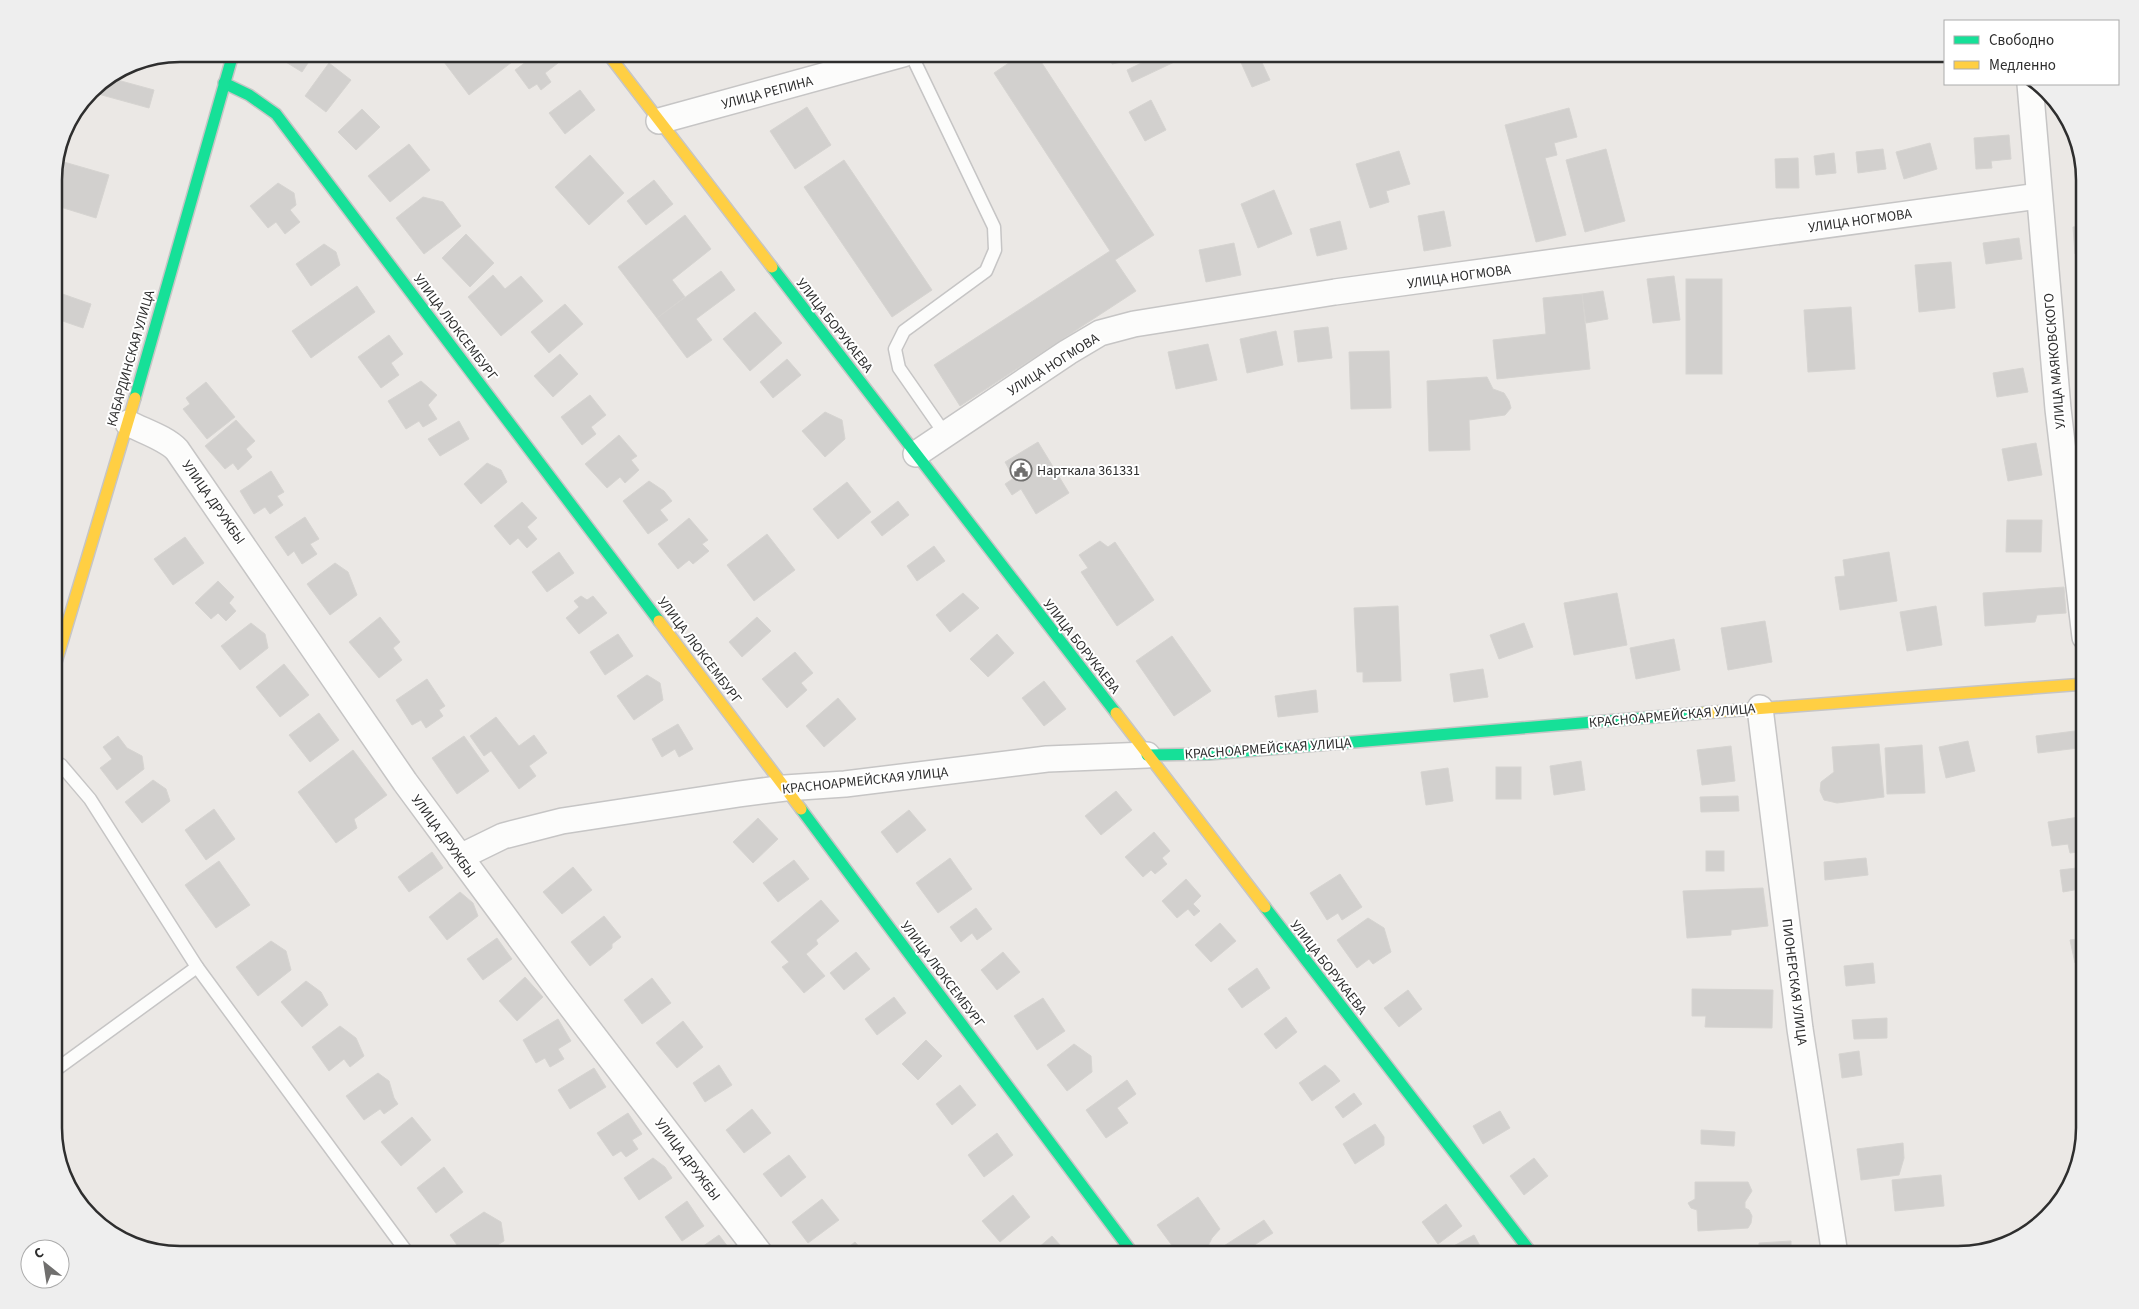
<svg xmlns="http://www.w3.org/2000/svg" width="2139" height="1309" font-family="'Source Sans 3',sans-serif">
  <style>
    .building { fill: #d2d0ce; stroke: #d6d4d1 }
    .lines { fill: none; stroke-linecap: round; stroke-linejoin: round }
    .lane-casing { stroke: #c6c5c5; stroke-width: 15 }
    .street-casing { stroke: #c6c5c5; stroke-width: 28 }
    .fast-casing { stroke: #c6c5c5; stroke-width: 14 }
    .slow-casing { stroke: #c6c5c5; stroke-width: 14 }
    .lane { stroke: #fcfcfb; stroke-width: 12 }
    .street { stroke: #fcfcfb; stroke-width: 25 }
    .fast { stroke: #16e098; stroke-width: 11 }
    .slow { stroke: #ffcf43; stroke-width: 11 }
    .labels { text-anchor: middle; stroke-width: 4; stroke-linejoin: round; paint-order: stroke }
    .street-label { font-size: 14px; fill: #2e2e2e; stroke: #fff }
    .poi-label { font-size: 14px; fill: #2e2e2e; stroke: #fff; text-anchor: start }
    .rim { fill: none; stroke: #2e2e2e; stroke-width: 2.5 }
  </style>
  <rect width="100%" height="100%" fill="#ebe8e5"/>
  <g class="building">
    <polygon points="273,54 314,54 302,72"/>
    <polygon points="438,54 506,54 512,62 469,95"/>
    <polygon points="537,54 551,54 558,63 545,73 551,82 541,90 537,84 529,89 515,70"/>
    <polygon points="1022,54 1036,54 1154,235 1115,260 1136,291 960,406 934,365 1110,251 994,73"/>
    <polygon points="1110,54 1134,54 1135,59 1112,64"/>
    <polygon points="1160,54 1186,54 1187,56 1132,82 1127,70"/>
    <polygon points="1247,54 1258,54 1270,80 1252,87 1239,58"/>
    <polygon points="1355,54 1378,54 1357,60"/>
    <polygon points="329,63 351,80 326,112 305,96"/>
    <polygon points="110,78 154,90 149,108 91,92"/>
    <polygon points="580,90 595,110 565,134 549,113"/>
    <polygon points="1151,100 1166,130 1145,141 1129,112"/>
    <polygon points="807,107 831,145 795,169 770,131"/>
    <polygon points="1569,108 1577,137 1554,143 1557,155 1545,158 1566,235 1536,242 1505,125"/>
    <polygon points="362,109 380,127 356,150 338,132"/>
    <polygon points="2009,135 2011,159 1991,161 1992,168 1976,169 1974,138"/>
    <polygon points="1930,143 1937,169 1904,179 1896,152"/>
    <polygon points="409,144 430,170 390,202 368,176"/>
    <polygon points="2074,148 2077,148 2084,171 2076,172"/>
    <polygon points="1606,149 1625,221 1585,232 1566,160"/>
    <polygon points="1883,149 1886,169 1858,173 1856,152"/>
    <polygon points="1399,151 1410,184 1386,191 1389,202 1370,208 1356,164"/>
    <polygon points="1834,153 1836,173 1816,175 1814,156"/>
    <polygon points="590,155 624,193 589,225 555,187"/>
    <polygon points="1798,158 1799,188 1776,188 1775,159"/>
    <polygon points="57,160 109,175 96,218 54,205 54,173"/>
    <polygon points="844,160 932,290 892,317 804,187"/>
    <polygon points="654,180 673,204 646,225 627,201"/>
    <polygon points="278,183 294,193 296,205 290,210 300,222 285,234 276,222 268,228 250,206"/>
    <polygon points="1274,190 1292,234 1258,248 1241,204"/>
    <polygon points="423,197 443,202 461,226 424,254 396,218"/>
    <polygon points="1444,211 1451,246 1424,251 1418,216"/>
    <polygon points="685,215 711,249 672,280 685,297 657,318 618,267"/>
    <polygon points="1340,221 1347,249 1317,256 1310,229"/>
    <polygon points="2085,226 2085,253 2075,254 2073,227"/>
    <polygon points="466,234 494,263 470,287 442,258"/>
    <polygon points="2019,238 2022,259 1986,264 1983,243"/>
    <polygon points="1234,243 1241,275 1206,282 1199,250"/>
    <polygon points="324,244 336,252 340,265 311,286 296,264"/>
    <polygon points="1951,262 1955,308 1919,312 1915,265"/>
    <polygon points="721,271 735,290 696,319 712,340 687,358 657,318"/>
    <polygon points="493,275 505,289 521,276 543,301 501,336 468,297"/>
    <polygon points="1674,276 1680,320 1653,323 1647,279"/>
    <rect x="1686" y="279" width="36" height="95"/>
    <polygon points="357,286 375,312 311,358 292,331"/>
    <polygon points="54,291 91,304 83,328 54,318"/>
    <polygon points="1603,291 1608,319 1586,323 1582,294"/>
    <polygon points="1582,294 1590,369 1497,379 1493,340 1546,334 1543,298"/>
    <polygon points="565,304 583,324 549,353 531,332"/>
    <polygon points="1851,307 1855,369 1808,372 1804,310"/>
    <polygon points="755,312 782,343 750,371 723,339"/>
    <polygon points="1328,327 1332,358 1298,362 1294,331"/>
    <polygon points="1276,331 1283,365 1247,373 1240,339"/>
    <polygon points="389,335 403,354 391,363 399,375 381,388 358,357"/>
    <polygon points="1208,344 1217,380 1176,389 1168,352"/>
    <polygon points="1389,351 1391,408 1351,409 1349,352"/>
    <polygon points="560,354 578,374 553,397 534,376"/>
    <polygon points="787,359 801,375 773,398 760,382"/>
    <polygon points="2023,368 2028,392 1997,397 1993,373"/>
    <polygon points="1487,377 1493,389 1504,393 1509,401 1511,408 1505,415 1469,420 1470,450 1429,451 1427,381"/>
    <polygon points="421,381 437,395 428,405 437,419 423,427 419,421 406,429 388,401"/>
    <polygon points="206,382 235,417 207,439 183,409 190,404 186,398"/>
    <polygon points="590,395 606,415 591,427 596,434 582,445 561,417"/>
    <polygon points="825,412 842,420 845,439 825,457 802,431"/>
    <polygon points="236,420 255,441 246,449 252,457 238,470 233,463 225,469 205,446"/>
    <polygon points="459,421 469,439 440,456 428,439"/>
    <polygon points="619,435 637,456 631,460 639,470 625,483 620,477 607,488 585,464"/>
    <polygon points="1038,442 1069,493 1036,514 1021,489 1012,495 1005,484 1014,478 1005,462"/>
    <polygon points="2036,443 2042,475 2008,481 2002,449"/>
    <polygon points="487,463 501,470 507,482 481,504 464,484"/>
    <polygon points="271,471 284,492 277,496 283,505 270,514 265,507 254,514 240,491"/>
    <polygon points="649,481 664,491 672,501 660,510 668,520 648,534 623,501"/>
    <polygon points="847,482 871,512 838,539 813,509"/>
    <polygon points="898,501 909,515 882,536 871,522"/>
    <polygon points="522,502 537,518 527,527 537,539 527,548 518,538 510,545 494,526"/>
    <polygon points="305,517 319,539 310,544 317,554 302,564 294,551 288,556 275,537"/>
    <polygon points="689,518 708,540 702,544 709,551 693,564 689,560 678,569 658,544"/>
    <polygon points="2007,520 2042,520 2041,552 2006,552"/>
    <polygon points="767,534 795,570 754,601 727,565"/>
    <polygon points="185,537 204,563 173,585 154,559"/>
    <polygon points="1100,541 1108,547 1115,542 1154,600 1117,626 1081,572 1088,568 1079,555"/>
    <polygon points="934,546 945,561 917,581 907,566"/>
    <polygon points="559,552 574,573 547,592 532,572"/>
    <polygon points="1889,552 1897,601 1840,610 1835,577 1845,576 1843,560"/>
    <polygon points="335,563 348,572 357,595 330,615 307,584"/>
    <polygon points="218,581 234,597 229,603 236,611 226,621 218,613 211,619 195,603"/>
    <polygon points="2064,587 2066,613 2037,615 2035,622 1985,626 1983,593"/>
    <polygon points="963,593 979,608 950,632 936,615"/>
    <polygon points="1617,593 1627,645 1574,655 1564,603"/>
    <polygon points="581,596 587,600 593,596 607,613 579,634 566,618 579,607 574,601"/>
    <polygon points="1398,606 1401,681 1363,682 1363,672 1357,672 1354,608"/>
    <polygon points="1936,606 1942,645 1907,651 1900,612"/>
    <polygon points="380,617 400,642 393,648 402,660 379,678 349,642"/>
    <polygon points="757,617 771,631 742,657 729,642"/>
    <polygon points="1765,621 1772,662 1728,670 1721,628"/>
    <polygon points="251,623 265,634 268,648 240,670 221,646"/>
    <polygon points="1524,623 1533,647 1499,659 1490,635"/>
    <polygon points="618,634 633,656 605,675 590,652"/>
    <polygon points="997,634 1014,653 988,677 970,659"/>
    <polygon points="1172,636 1211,691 1174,716 1136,661"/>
    <polygon points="1674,639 1680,670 1636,679 1630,648"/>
    <polygon points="795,652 813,673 801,683 807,690 787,708 762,679"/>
    <polygon points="284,664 309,695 280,717 256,687"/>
    <polygon points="1483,669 1488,697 1454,702 1450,674"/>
    <polygon points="647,675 660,683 663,700 634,720 617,696"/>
    <polygon points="427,679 445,706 439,710 443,716 426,728 421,720 412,725 396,700"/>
    <polygon points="1044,681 1066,709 1044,726 1022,698"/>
    <polygon points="1316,690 1318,712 1278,717 1275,696"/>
    <polygon points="838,698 856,719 824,747 806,726"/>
    <polygon points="319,713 339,740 310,762 289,735"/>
    <polygon points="496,717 519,746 534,735 547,753 529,766 536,776 519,789 491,751 484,756 470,736"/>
    <polygon points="678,724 693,749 679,757 675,749 662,757 652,739"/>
    <polygon points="2075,731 2078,748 2038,753 2036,736"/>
    <polygon points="118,736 127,748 142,756 144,769 117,790 100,768 112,759 103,747"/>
    <polygon points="464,736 489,771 457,794 432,758"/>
    <polygon points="1968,741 1975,771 1946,778 1939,747"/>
    <polygon points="1879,744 1884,797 1837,803 1824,800 1820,791 1821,782 1834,772 1832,747"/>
    <polygon points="1922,745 1925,793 1887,794 1885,748"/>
    <polygon points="1731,746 1735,781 1702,785 1697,750"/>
    <polygon points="353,750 387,795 354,819 357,828 336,843 298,792"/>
    <polygon points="1581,761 1585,790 1554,795 1550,766"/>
    <rect x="1496" y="767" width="25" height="32"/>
    <polygon points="1448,768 1453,801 1426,805 1421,772"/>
    <polygon points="153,780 166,789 170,801 142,823 125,802"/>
    <polygon points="1116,791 1132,810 1101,835 1085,816"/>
    <polygon points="1738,796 1739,811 1701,812 1700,797"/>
    <polygon points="214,809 235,839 206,860 185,830"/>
    <polygon points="909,810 926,830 897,853 881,832"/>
    <polygon points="2085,816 2085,851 2070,853 2068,844 2052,846 2048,822"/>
    <polygon points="758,818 778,839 753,863 733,842"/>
    <polygon points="1154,832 1170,851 1162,858 1167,864 1155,874 1151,870 1143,877 1125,857"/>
    <rect x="1706" y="851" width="18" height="20"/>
    <polygon points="432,852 443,868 409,892 398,877"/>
    <polygon points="950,858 972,889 938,913 916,883"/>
    <polygon points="1866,858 1868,875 1825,880 1824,862"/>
    <polygon points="794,860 809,879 778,902 763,883"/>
    <polygon points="219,861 250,905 216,928 185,885"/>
    <polygon points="573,867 592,890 562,914 543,892"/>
    <polygon points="2085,867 2085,888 2063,892 2060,870"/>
    <polygon points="1340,874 1362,907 1342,920 1338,913 1327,920 1310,893"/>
    <polygon points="1186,879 1201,896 1193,904 1200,911 1194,916 1188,909 1177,918 1162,901"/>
    <polygon points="1763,888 1768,926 1731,930 1731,935 1687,938 1683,891"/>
    <polygon points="460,892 473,903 478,916 447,940 429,917"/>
    <polygon points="821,900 839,921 816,940 818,944 806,954 825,976 804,993 782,967 789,962 771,942"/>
    <polygon points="976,908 992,929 977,940 972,933 961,942 950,927"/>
    <polygon points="604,916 621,937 612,944 612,948 590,966 571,942"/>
    <polygon points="1368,918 1384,928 1391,952 1373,964 1369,959 1357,968 1337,940"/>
    <polygon points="1220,923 1236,941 1211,962 1195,945"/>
    <polygon points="497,938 512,959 483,980 467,959"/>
    <polygon points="2085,938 2085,960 2075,963 2070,940"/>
    <polygon points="271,941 286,951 291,970 258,996 236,967"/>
    <polygon points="856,952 870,969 844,990 830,973"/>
    <polygon points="1003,952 1020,972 997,990 981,970"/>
    <polygon points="1873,963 1875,983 1846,986 1844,966"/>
    <polygon points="1257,968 1270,988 1242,1008 1228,989"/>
    <polygon points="525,977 543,997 517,1021 499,1001"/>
    <polygon points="652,978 671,1003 642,1024 624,1000"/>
    <polygon points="306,981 321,992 328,1005 302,1027 281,1002"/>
    <polygon points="1692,989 1773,990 1772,1028 1705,1027 1706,1016 1692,1016"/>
    <polygon points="1408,990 1422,1009 1399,1027 1384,1008"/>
    <polygon points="894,997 906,1013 877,1035 865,1019"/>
    <polygon points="1043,998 1065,1031 1037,1050 1014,1016"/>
    <polygon points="1286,1017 1297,1032 1276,1049 1264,1034"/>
    <polygon points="1887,1018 1887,1038 1854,1039 1852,1020"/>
    <polygon points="558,1019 571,1041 558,1049 564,1059 550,1067 545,1058 536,1063 523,1040"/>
    <polygon points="683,1021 703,1047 677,1068 656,1043"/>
    <polygon points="340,1026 356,1038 364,1056 350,1067 344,1059 329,1071 312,1047"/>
    <polygon points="926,1040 942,1056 918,1080 902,1064"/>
    <polygon points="1074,1044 1091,1056 1092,1072 1067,1091 1047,1065"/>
    <polygon points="1859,1051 1862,1075 1842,1078 1839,1054"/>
    <polygon points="719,1065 732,1085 705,1102 693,1083"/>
    <polygon points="1325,1065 1333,1072 1340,1081 1312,1101 1299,1083"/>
    <polygon points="594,1068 606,1087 570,1109 558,1090"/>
    <polygon points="2078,1068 2085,1068 2085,1093 2079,1093"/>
    <polygon points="378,1073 389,1081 394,1098 398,1104 384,1114 380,1109 364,1120 346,1096"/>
    <polygon points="1127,1080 1136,1094 1117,1108 1128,1123 1106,1138 1086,1110"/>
    <polygon points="960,1085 976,1105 952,1125 936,1104"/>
    <polygon points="1354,1093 1362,1104 1343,1118 1335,1107"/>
    <polygon points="752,1109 771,1133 744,1153 726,1130"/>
    <polygon points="1500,1111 1510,1128 1483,1144 1473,1126"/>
    <polygon points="628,1113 642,1134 632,1140 638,1149 626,1157 621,1151 613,1156 597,1133"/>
    <polygon points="412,1117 431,1140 401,1166 381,1142"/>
    <polygon points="1375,1124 1384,1137 1384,1145 1355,1164 1343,1144"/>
    <polygon points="1701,1130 1735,1132 1734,1146 1701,1144"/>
    <polygon points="997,1133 1013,1155 984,1177 968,1155"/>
    <polygon points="1903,1143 1904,1158 1899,1175 1861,1180 1857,1149"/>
    <polygon points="789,1155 806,1177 781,1197 763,1174"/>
    <polygon points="653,1158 665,1167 672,1178 639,1200 624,1178"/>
    <polygon points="1534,1158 1548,1176 1524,1195 1510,1176"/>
    <polygon points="444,1167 463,1192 436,1213 417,1188"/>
    <polygon points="1941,1175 1944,1206 1895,1211 1892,1180"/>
    <polygon points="1695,1182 1748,1182 1752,1191 1745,1202 1745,1208 1749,1210 1752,1216 1751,1223 1748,1228 1698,1231 1697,1210 1691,1208 1688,1203 1695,1199"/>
    <polygon points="1013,1195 1030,1217 1000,1242 982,1221"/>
    <polygon points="1198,1197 1220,1229 1212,1238 1204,1254 1179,1255 1157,1225"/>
    <polygon points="822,1199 839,1220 808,1243 792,1222"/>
    <polygon points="687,1201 704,1226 682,1241 665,1217"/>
    <polygon points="1446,1204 1462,1226 1438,1244 1422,1222"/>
    <polygon points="484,1212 501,1222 504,1241 481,1255 464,1255 450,1235"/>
    <polygon points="1264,1220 1273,1233 1239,1255 1210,1255"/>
    <polygon points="719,1235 734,1255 693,1255 692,1254"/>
    <polygon points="1474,1235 1485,1255 1437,1255"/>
    <polygon points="1052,1236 1069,1255 1030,1255"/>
    <polygon points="1791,1241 1791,1255 1759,1255 1759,1243"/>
    <polygon points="855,1242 866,1255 839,1255"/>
    <polygon points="1923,1250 1925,1255 1871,1255 1871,1251"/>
  </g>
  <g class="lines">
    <g class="lane-casing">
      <g id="lane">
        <polyline points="911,54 994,227 995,250 986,271 904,331 895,349 899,368 945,434"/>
        <polyline points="54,761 61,765 90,799 197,967 409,1255"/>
        <polyline points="54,1071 197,967"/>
      </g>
    </g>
    <g class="street-casing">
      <g id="street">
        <polyline points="2030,84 2058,409 2085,637"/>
        <polyline points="659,121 903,54"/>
        <path d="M128 423C143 431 166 438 177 450L405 782 557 988 761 1255"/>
        <polyline points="916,454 1068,352 1100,333 1134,324 1335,292 2038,196"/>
        <polyline points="1760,708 1800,1029 1835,1255"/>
        <polyline points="460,857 503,836 562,821 739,794 785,788 845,784 1047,759 1147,755"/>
      </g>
    </g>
    <g class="fast-casing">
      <g id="fast">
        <polyline points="224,83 249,95 276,114 659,621"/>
        <polyline points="772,267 1116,713"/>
        <polyline points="135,398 233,54"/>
        <polyline points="1147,755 1209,754 1702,713"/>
        <polyline points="801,809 1134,1255"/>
        <polyline points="1265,907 1533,1255"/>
      </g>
    </g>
    <g class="slow-casing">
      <g id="slow">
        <polyline points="608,54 772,267"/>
        <polyline points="659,621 801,809"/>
        <polyline points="54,669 135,398"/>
        <polyline points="1116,713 1265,907"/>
        <polyline points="1702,713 2085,684"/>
      </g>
    </g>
    <use href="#lane" class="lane"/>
    <use href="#street" class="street"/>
    <use href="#fast" class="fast"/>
    <use href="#slow" class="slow"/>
  </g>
  <defs>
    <g id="civic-ring" transform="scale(1.125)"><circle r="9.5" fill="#fff" stroke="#706f6e" stroke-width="1.5"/><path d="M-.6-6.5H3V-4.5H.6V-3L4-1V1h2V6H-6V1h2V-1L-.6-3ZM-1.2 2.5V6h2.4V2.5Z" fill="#706f6e"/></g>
  </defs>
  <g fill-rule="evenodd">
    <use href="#civic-ring" x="1021" y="470"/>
  </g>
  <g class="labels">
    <g class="street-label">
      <text transform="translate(767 92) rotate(-15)" y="5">УЛИЦА РЕПИНА</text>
      <text transform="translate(1860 220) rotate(-8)" y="5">УЛИЦА НОГМОВА</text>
      <text transform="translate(1459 276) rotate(-8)" y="5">УЛИЦА НОГМОВА</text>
      <text transform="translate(835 325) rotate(52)" y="5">УЛИЦА БОРУКАЕВА</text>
      <text transform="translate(456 327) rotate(53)" y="5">УЛИЦА ЛЮКСЕМБУРГ</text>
      <text transform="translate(130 358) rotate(-74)" y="5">КАБАРДИНСКАЯ УЛИЦА</text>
      <text transform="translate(2054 361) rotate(-95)" y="5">УЛИЦА МАЯКОВСКОГО</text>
      <text transform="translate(1053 364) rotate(-32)" y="5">УЛИЦА НОГМОВА</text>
      <text transform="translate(214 502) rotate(55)" y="5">УЛИЦА ДРУЖБЫ</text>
      <text transform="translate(1082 646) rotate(52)" y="5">УЛИЦА БОРУКАЕВА</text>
      <text transform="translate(700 650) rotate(53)" y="5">УЛИЦА ЛЮКСЕМБУРГ</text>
      <text transform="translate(1672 715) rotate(-5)" y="5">КРАСНОАРМЕЙСКАЯ УЛИЦА</text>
      <text transform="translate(1268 748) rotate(-4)" y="5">КРАСНОАРМЕЙСКАЯ УЛИЦА</text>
      <text transform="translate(865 780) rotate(-6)" y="5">КРАСНОАРМЕЙСКАЯ УЛИЦА</text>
      <text transform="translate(444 836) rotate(54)" y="5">УЛИЦА ДРУЖБЫ</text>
      <text transform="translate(1329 967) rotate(52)" y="5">УЛИЦА БОРУКАЕВА</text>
      <text transform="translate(943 974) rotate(53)" y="5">УЛИЦА ЛЮКСЕМБУРГ</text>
      <text transform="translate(1795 982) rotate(83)" y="5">ПИОНЕРСКАЯ УЛИЦА</text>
      <text transform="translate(688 1159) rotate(53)" y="5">УЛИЦА ДРУЖБЫ</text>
    </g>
    <g class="poi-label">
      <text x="1037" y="475">Нарткала 361331</text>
    </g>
  </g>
  <path d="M0 0H2139V1309H0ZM180 62H1958A118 118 0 0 1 2076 180V1128A118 118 0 0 1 1958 1246H180A118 118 0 0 1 62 1128V180A118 118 0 0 1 180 62Z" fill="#eee" fill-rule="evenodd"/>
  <path class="rim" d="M180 62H1958A118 118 0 0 1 2076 180V1128A118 118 0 0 1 1958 1246H180A118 118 0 0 1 62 1128V180A118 118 0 0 1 180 62Z"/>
  <rect x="1944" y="20" width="175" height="65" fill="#ffffff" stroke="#ababab"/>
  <rect x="1954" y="36" width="25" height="8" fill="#16e098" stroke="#ababab"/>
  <text x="1989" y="45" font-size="15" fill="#2e2e2e">Свободно</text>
  <rect x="1954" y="61" width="25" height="8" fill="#ffcf43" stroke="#ababab"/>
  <text x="1989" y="70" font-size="15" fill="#2e2e2e">Медленно</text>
  <g transform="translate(45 1264) rotate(330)"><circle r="24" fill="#ffffff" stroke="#ababab"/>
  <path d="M0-4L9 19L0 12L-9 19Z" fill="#706f6e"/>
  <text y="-8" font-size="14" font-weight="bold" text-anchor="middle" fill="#2e2e2e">С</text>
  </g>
</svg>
